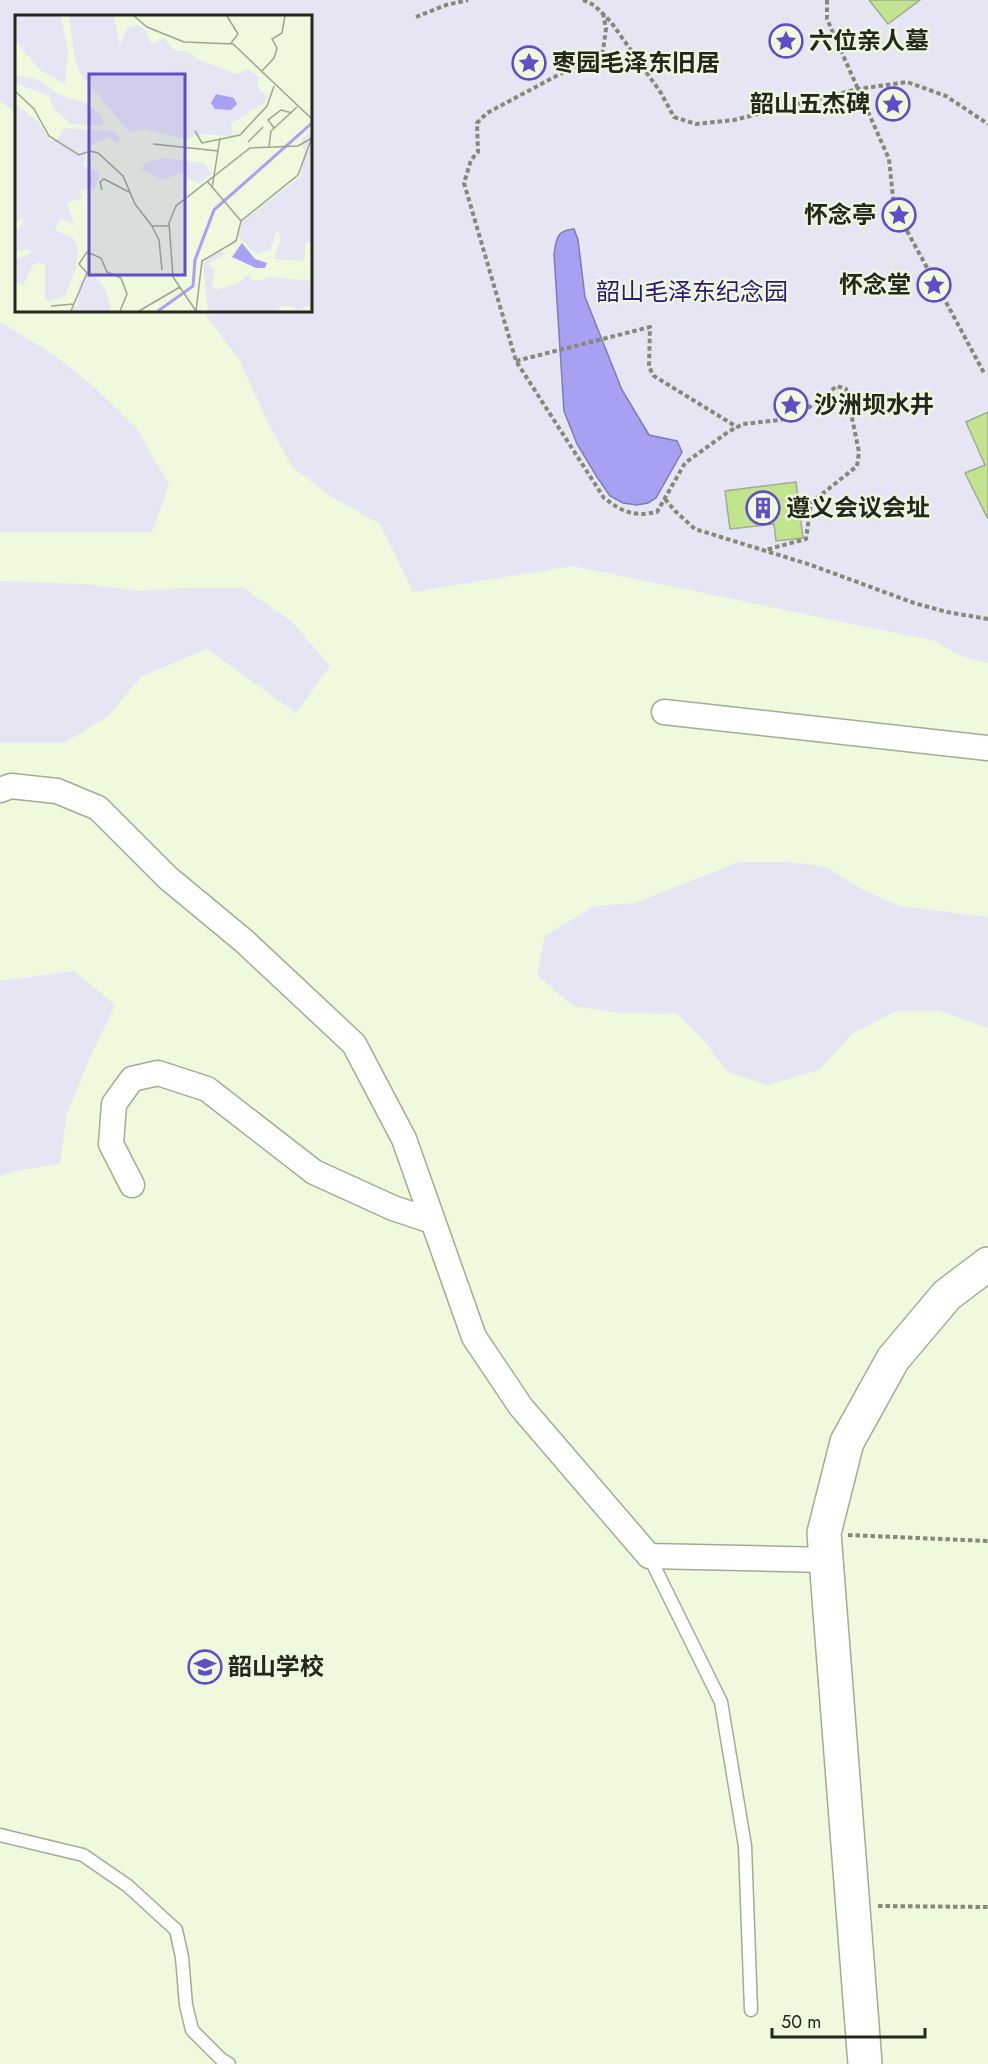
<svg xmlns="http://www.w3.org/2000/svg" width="988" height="2064" font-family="Jost,'Noto Sans SC',sans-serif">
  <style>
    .green { fill: #e5e5f3 }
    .water { fill: #a6a1f2; stroke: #7f7cb2; stroke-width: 1.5 }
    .building { fill: #c3e48f; stroke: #a0ab91; stroke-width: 1.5 }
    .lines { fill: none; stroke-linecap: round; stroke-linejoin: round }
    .service-casing { stroke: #a2ac93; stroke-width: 15 }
    .minor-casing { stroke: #a2ac93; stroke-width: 27 }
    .secondary-casing { stroke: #a2ac93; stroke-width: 36 }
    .path { stroke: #838a78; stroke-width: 4; stroke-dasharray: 4.5 3; stroke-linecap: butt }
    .service { stroke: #fff; stroke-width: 12 }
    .minor { stroke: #fff; stroke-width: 24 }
    .secondary { stroke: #fff; stroke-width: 33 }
    .labels { text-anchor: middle; stroke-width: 4.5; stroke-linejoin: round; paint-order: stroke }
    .poi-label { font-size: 24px; font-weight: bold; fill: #23271d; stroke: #eef9de; text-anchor: start }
    .park-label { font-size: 24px; fill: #2f1774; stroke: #eef9de }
    .inset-river { fill: none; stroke: #a6a1f2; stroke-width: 3 }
    .inset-road { fill: none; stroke: #9da591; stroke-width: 1.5 }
    .view { fill: #614dc6; fill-opacity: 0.15; stroke: #614dc6; stroke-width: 3 }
    .inset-edge { fill: none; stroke: #23271d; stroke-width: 3 }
  </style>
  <rect width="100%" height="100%" fill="#eef9de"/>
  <g class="green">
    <polygon points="0,0 988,0 988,663 960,656 935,641 573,566 413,592 380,524 332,497 293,468 267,421 240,361 203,311 310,310 310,16 16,16 16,114 0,100"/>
    <polygon points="0,322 54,355 92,385 137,429 169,485 152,532 0,532"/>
    <polygon points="0,581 84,584 139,591 190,588 244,588 292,622 330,666 296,713 207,649 142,676 108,716 64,743 0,743"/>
    <polygon points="739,862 788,862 826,867 863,890 899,906 988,917 988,1028 940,1011 896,1011 852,1034 819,1070 767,1085 728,1072 705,1042 677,1014 622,1013 573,1006 537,975 545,936 594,906 635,903"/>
    <polygon points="74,971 115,1005 91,1055 67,1113 60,1164 21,1170 0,1176 0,981"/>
  </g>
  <path class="water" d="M574 229 578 240 585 297 622 390 649 435 677 441 682 452 656 498 648 503 637 505 623 503 610 496 597 477 577 444 564 411 554 254C556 239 557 230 574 229Z"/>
  <g class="building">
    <polygon points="869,0 920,0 888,24"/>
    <polygon points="988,412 988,519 965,473 985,465 966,422"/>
    <polygon points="796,482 803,538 776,541 774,524 730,529 725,491"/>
  </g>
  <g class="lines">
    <g class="service-casing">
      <g id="service">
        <polyline points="649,1556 721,1702 745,1846 751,2010"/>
        <polyline points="0,1835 83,1855 128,1886 176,1930 182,1957 186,2005 192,2030 221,2059 229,2064"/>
      </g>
    </g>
    <g class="minor-casing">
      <g id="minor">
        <polyline points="664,712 988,748"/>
        <polyline points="0,790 11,786 57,791 98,808 168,878 244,941 354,1044 404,1139 474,1337 521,1407 649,1556 826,1560"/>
        <polyline points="132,1185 111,1144 114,1104 132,1079 158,1073 207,1089 314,1172 393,1208 432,1221"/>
      </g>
    </g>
    <g class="secondary-casing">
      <polyline id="secondary" points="865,2064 824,1533 847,1442 893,1359 947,1295 988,1264"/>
    </g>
    <g class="path">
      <polyline points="583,0 594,5 611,22 661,93 674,117 696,124 734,120 858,89 907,82 946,96 988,124"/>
      <polyline points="827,0 827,19 889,159 894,207 931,275"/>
      <path d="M603 13 606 29 603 51 487 113 477 123 478 152 471 160 464 183 516 361 604 498C623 512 633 517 657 512L685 463 728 432 743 424 780 420 803 412 837 386 846 389 859 452 857 466 811 503 806 539 765 550"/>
      <polyline points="416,17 446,5 468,0"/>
      <polygon points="940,271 948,284 930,294 923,280"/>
      <polyline points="939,289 984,373"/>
      <polyline points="516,361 650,327 649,367 654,376 737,427"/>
      <polyline points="665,499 675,511 695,529 811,565 914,603 947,612 988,619"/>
      <polyline points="848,1535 988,1541"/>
      <polyline points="878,1906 988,1907"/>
    </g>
    <use href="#service" class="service"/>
    <use href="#minor" class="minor"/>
    <use href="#secondary" class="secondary"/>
  </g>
  <defs>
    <g id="sight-ring" transform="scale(1.725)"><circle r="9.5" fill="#eef9de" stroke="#614dc6" stroke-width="1.5"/><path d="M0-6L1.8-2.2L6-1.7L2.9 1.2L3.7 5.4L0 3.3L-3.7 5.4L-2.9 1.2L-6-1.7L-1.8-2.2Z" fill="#614dc6"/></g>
    <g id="building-ring" transform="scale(1.725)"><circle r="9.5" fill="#eef9de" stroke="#614dc6" stroke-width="1.5"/><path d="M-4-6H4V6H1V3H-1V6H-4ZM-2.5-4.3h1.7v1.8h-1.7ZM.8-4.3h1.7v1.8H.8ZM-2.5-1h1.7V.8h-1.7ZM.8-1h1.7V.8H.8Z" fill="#614dc6"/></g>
    <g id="school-ring" transform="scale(1.725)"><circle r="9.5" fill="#eef9de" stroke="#614dc6" stroke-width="1.5"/><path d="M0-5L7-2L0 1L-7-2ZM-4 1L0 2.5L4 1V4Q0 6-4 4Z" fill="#614dc6"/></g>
  </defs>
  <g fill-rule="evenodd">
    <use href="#sight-ring" x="786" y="41"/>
    <use href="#sight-ring" x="529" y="63"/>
    <use href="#sight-ring" x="893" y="104"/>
    <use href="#sight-ring" x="899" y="215"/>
    <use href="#sight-ring" x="934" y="285"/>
    <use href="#sight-ring" x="791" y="405"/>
    <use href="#building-ring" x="763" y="508"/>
    <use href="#school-ring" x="205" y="1667"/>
  </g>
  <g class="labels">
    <g class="poi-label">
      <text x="809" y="49">六位亲人墓</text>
      <text x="552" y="71">枣园毛泽东旧居</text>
      <text x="870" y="112" text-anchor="end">韶山五杰碑</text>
      <text x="876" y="223" text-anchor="end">怀念亭</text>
      <text x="911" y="293" text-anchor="end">怀念堂</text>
      <text x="814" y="413">沙洲坝水井</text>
      <text x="786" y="516">遵义会议会址</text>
      <text x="228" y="1675">韶山学校</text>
    </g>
    <g class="park-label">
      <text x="692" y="300">韶山毛泽东纪念园</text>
    </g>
  </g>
  <g transform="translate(15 15)">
    <rect width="297" height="297" fill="#eef9de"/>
    <path d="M0 1H46L53 36 50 69 26 56 0 26ZM54 1H99L105 31 112 12 122 10 131 15 135 29 149 23 159 35 173 37 186 46 222 59 233 54 244 63 242 72 252 81V86L216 109 218 121 186 119 172 124 129 114 114 117 66 59 60 45ZM0 60 24 65 45 80 71 88 87 101 89 111 56 109 39 94 34 81 0 68ZM0 88 23 107 36 126 42 125 49 113 98 116 106 124 102 129 94 122 73 132 68 151 85 157 80 172 65 176 67 183 52 188 59 210 45 204 40 215 58 223 63 232 61 253 50 281 34 286 30 283V250L24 247 18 250 8 270 0 266V245L16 238 15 234 0 236V218L10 203 0 207ZM297 114V227H291L289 246 259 244 266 224 262 214 255 235 241 239 223 221 227 207 285 162 290 137 286 125ZM150 143 189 148 197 159 183 169 165 158 148 165 126 154 131 147ZM202 235 211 239 193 248 200 255 197 270 202 275 224 268 235 258V264L247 266 252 262 297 266V293L293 291 282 296 278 291H265L263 296H193L188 248ZM73 261H80L90 274 96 292 94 296H51L63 291 64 268Z" fill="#e5e5f3"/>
    <path d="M201 79 219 83 222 89 216 95 200 94 196 88ZM227 228 240 244 252 248 250 253H241L217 242Z" fill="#a6a1f2"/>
    <path class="inset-river" d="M143 296 178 271 180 245 199 195 297 108"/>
    <path class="inset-road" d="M119 1 132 12 169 27 218 29 297 104M212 1 223 19 216 28M246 57 259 43 262 33 257 24 267 18 270 1M0 76 19 94 34 121 64 140 75 136 83 138 108 161 120 189 137 211H154M259 113 253 105 266 95 277 98M180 116 187 128 225 120 252 91 259 71M233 127 248 112M138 129 203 136M254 131 256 116 282 92M192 166 226 206M197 173 205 123M87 175 85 167 89 164 116 178M137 211 144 225 147 255M36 291 59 289M56 296 72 258 64 249 72 237 86 243 92 257 106 263 112 279 105 296M124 296 165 272M181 296 187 246 221 226 226 206 283 160 296 125M181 296 158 262 154 208 161 191 235 133 283 131 297 123"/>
    <path class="view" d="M74 59H170V260H74Z"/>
    <rect width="297" height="297" class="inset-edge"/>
  </g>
  <path d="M772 2028v9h153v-9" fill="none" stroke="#23271d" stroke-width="3"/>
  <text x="781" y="2028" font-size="18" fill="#23271d" stroke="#eef9de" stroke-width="4.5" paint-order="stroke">50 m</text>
</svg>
